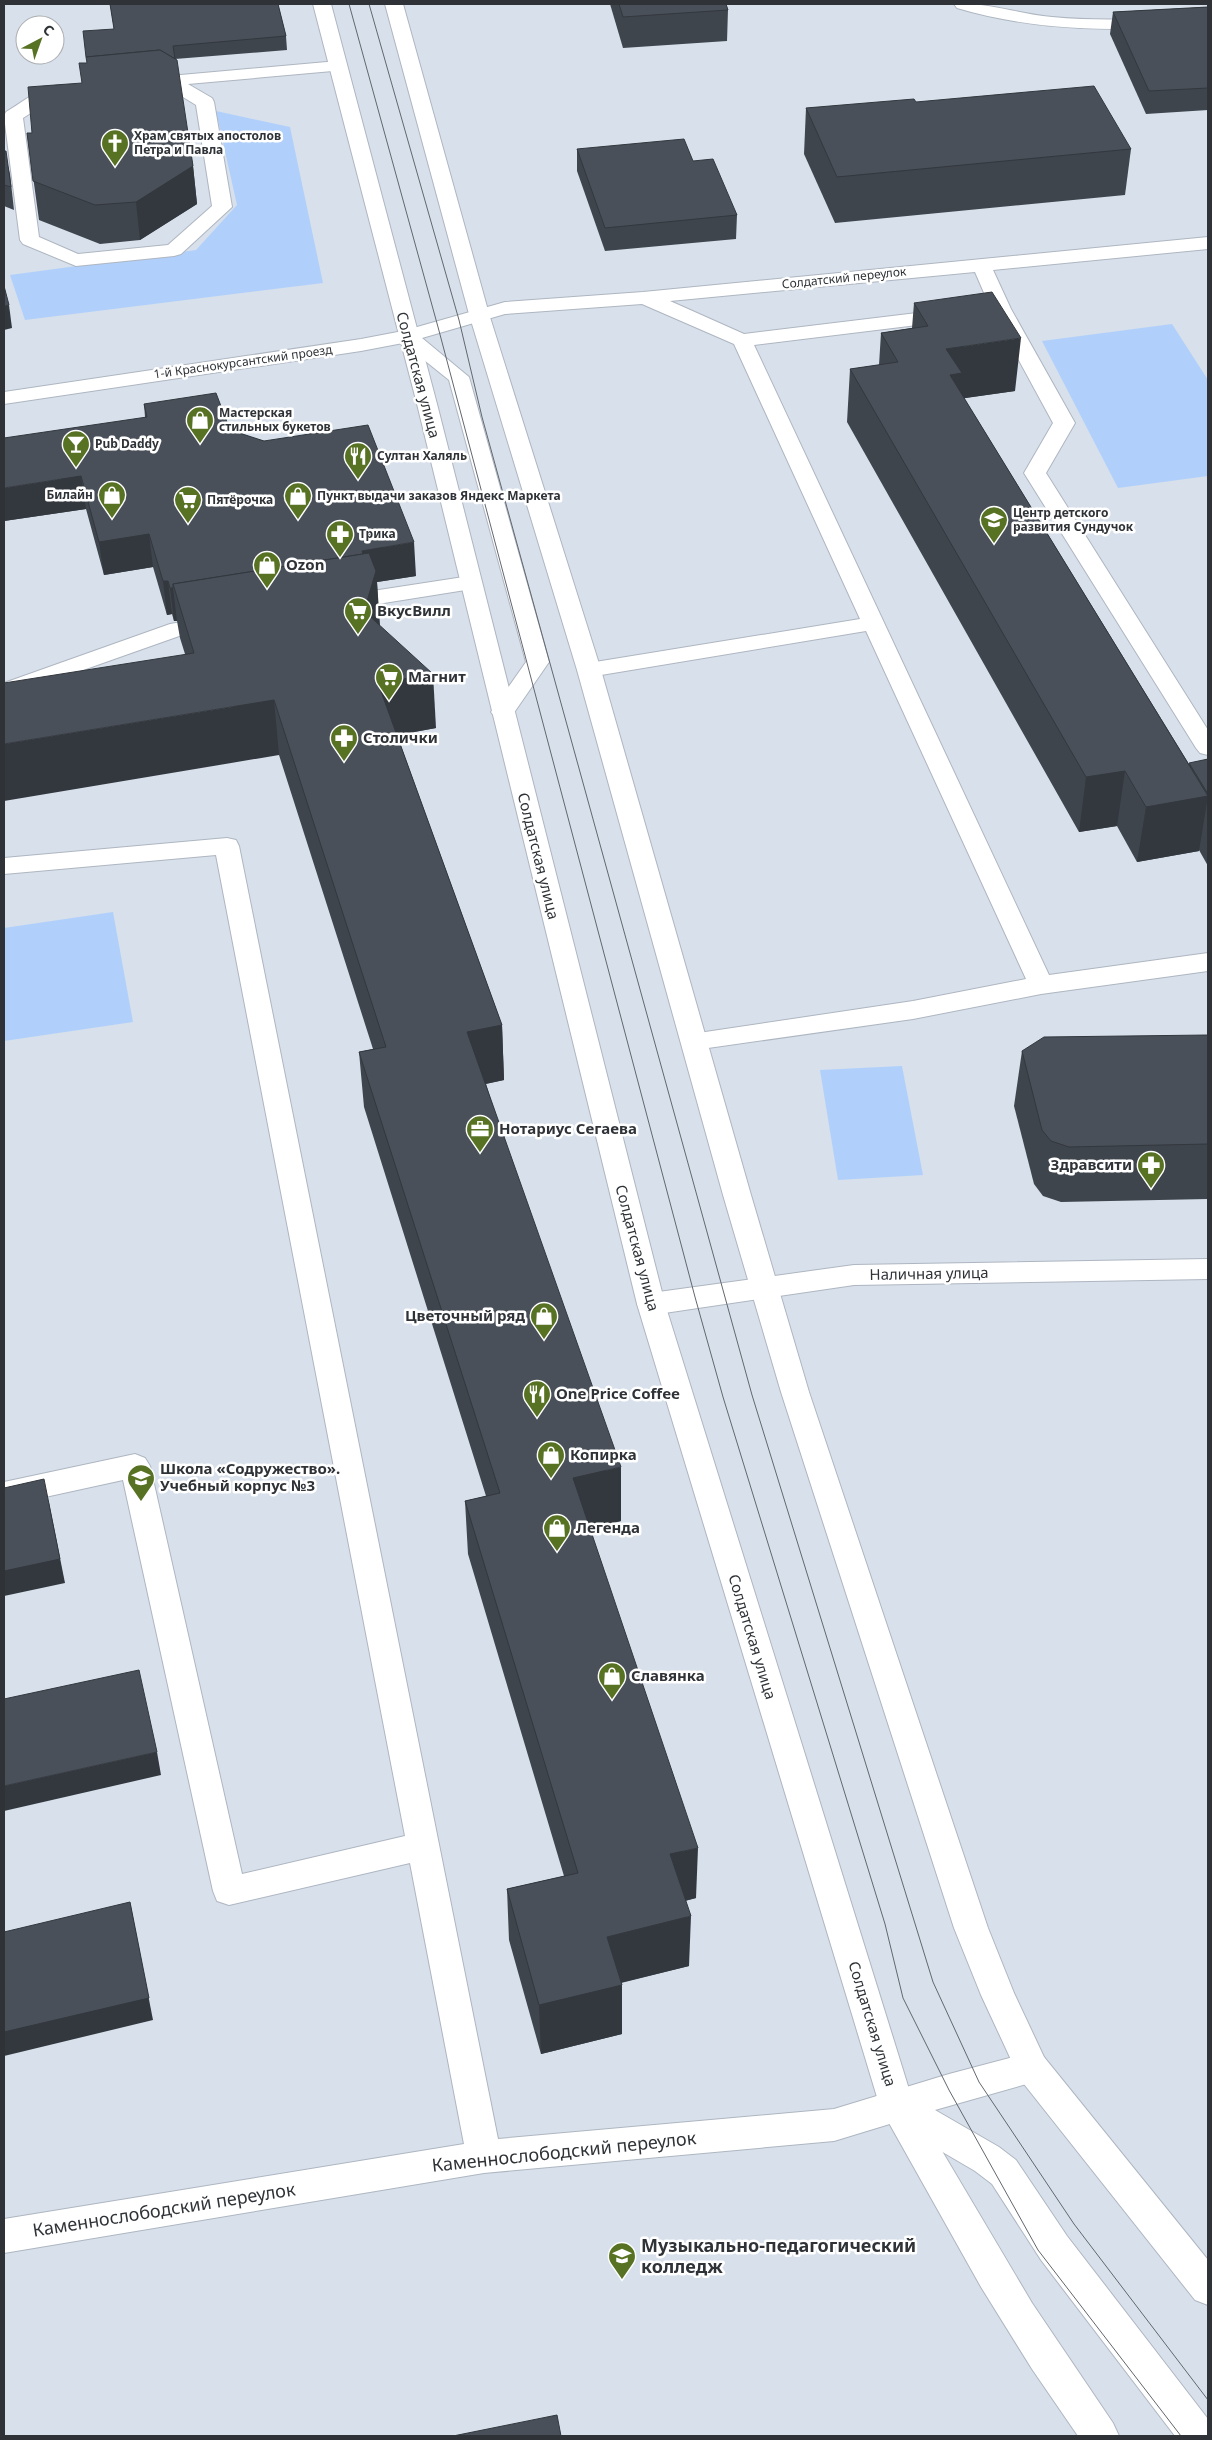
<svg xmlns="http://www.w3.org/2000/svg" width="1212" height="2440" font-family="'Noto Sans',sans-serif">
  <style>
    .green { fill: #b0d0fb }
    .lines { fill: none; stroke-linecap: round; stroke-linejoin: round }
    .minor-casing { stroke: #aeb6c1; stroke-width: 2 }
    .major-casing { stroke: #aeb6c1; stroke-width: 2 }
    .minor { fill: #fff; fill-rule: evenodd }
    .major { fill: #fff; fill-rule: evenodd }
    .tram { stroke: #62676d; stroke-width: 1 }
    .wall { fill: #3f454d }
    .shaded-wall { fill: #33383e }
    .building { fill: #495059; stroke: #33383e }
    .labels { text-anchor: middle; stroke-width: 5; stroke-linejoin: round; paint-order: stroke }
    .far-poi-label { font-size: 12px; font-weight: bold; fill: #2f3337; stroke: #fff; text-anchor: start }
    .far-street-label { font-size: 12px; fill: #2f3337; stroke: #fff }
    .street-label { font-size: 15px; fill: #2f3337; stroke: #fff }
    .poi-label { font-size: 15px; font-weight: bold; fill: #2f3337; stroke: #fff; text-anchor: start }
    .near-street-label { font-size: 18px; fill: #2f3337; stroke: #fff }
    .near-poi-label { font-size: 18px; font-weight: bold; fill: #2f3337; stroke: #fff; text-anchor: start }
  </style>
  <rect width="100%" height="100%" fill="#d7e0eb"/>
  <g class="green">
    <polygon points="216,111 290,127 323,283 25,320 10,275 196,250 237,205"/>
    <polygon points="1172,324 1208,380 1208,476 1118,488 1042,341"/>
    <polygon points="113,912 133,1022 4,1041 4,928"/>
    <polygon points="902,1066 923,1175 838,1180 820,1070"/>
  </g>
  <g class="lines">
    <g class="minor-casing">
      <g id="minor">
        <path d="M954 4C987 2 1019 14 1052 17 1104 22 1156 18 1208 17V27C1122 30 1041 33 957 8Z"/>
        <path d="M338 61 344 62 347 66 344 70 188 84 212 98 214 102 232 207 181 254 174 256 76 266 23 244 20 240 4 116 6 112C25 101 46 81 68 86L71 90 68 94 59 95 23 118 39 237 78 254 168 245 212 206 196 105 165 86 136 87 133 83 136 79Z"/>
        <polygon points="1208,237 1208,249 993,270 1011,309 1075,423 1046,473 1208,730 1208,755 1200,753 1196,748 1024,473 1053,423 991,309 975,272 670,301 744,334 950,309 957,311 960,315 957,319 950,321 754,345 1049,975 1208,953 1208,971 1041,994 913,1019 694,1050 685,1047 681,1041 685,1035 913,1001 1026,979 866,631 589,677 581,675 577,670 581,665 589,663 860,619 734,344 642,304 505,314 422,338 469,377 549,662 511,717 503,719 495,717 491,712 526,662 449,380 403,343 361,351 4,404 4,392 361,339 403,331 505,302 643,292"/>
        <polygon points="470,576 478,578 481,583 478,588 340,610 332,608 329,603 332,598 340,596"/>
        <polygon points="216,616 224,618 227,623 224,628 182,635 4,698 4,683 170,624"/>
        <polygon points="227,838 236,840 239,846 498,2139 834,2109 949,2074 1032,2052 1044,2057 1049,2068 1044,2079 935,2110 999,2147 1016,2160 1067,2236 1208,2419 1208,2436 1175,2436 1041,2260 992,2184 975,2171 893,2123 834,2141 484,2173 4,2253 4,2219 464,2144 410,1863 229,1905 217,1901 213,1891 123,1480 4,1506 4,1482 135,1454 145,1458 150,1466 242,1874 405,1836 216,855 4,874 4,858"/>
        <polygon points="1208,1259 1208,1279 854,1285 651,1315 641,1311 637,1304 641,1297 651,1293 854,1265"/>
      </g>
    </g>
    <g class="major-casing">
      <g id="major">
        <polygon points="313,4 331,4 437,404 665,1304 913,2102 1032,2303 1113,2423 1119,2436 1078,2436 1032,2369 981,2287 880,2107 637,1304 417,404"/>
        <polygon points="385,4 403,4 489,314 601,670 751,1195 809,1392 988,1928 1014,1993 1044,2057 1208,2260 1208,2305 1195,2300 1020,2079 981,1995 954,1928 781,1392 723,1195 577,670 469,314"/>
      </g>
    </g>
    <use href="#minor" class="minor"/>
    <use href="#major" class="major"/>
    <g class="tram">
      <polyline points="349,4 438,327 695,1297 723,1397 885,1924 903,1998 949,2090 1038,2250 1181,2436"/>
      <polyline points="369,4 459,320 482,417 752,1395 933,1982 979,2082 1074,2224 1208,2400"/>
    </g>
  </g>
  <g class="wall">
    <polygon points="110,4 278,4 286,36 287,50 175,59 193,166 197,204 140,240 100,244 39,220 27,133 32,133 82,83 87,63 114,29"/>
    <polygon points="610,4 726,4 728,10 727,41 623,48"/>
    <polygon points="1208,7 1208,110 1146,114 1110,34 1113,12"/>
    <polygon points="916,102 1131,149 1125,195 835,223 804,154 806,108"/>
    <polygon points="577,149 693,161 737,215 736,239 605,251 577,171"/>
    <polygon points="4,151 10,174 14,210 4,206"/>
    <polygon points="914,303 1015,391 964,398 1189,764 1208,759 1208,866 1199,850 1199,851 1137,862 1117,826 1079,832 847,422 850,369 879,365 881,333 912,328"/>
    <polygon points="144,404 264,441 416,576 377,582 379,625 436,728 397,735 502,1025 504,1080 486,1084 621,1521 590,1528 696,1898 685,1901 689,1966 621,1983 622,2034 541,2054 509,1940 507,1889 564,1876 468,1554 465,1501 486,1496 364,1107 359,1052 373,1049 279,755 185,654 180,638 177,621 174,621 172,614 167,615 153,567 104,575 86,509 4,521 145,417"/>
    <polygon points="1208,1035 1208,1199 1061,1202 1043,1196 1034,1184 1014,1106 1022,1051"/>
  </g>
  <g class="shaded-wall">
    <polygon points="193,166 197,204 140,240 136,202"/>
    <polygon points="9,305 12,328 4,330 4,306"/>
    <polygon points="1021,338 1015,391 959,399 957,427 946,349"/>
    <polygon points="81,476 86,509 4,521 4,488"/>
    <polygon points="149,534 153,567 104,575 99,542"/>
    <polygon points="414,542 416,576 377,582 380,625 367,665 174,587 362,551"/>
    <polygon points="163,581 168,581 172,614 167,615"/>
    <polygon points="170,588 173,588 177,621 174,621"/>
    <polygon points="433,674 436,728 382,738 378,683"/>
    <polygon points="274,700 279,755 4,801 4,744"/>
    <polygon points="1125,771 1117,826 1079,832 1086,777"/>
    <polygon points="1208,796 1199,851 1137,862 1146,807"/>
    <polygon points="502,1025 504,1080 470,1087 467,1032"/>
    <polygon points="621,1467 621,1521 574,1532 573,1478"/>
    <polygon points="49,1503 65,1583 4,1596 4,1571"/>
    <polygon points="157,1752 161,1775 4,1811 4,1786"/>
    <polygon points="698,1848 696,1898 668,1905 670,1854"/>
    <polygon points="130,1902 153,2020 4,2056 4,2032"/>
    <polygon points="691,1916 689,1966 607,1986 607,1937"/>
    <polygon points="622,1985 622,2034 541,2054 539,2005"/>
  </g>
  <g class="building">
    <polygon points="110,4 278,4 286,36 173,46 175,59 160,50 86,57 83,31 114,29"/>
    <polygon points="619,4 726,4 728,10 623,17"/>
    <polygon points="1208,7 1208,88 1149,91 1113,12"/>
    <polygon points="160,50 177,60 193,166 136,202 95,205 33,181 27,133 32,133 28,87 82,83 79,63 87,63 86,57"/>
    <polygon points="1094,86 1131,149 837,177 806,108 914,99 916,102"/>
    <polygon points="684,139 693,161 713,159 737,215 605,228 577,149"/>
    <polygon points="4,151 6,151 11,187 4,185"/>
    <polygon points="4,286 9,305 4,306"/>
    <polygon points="992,292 1021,338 946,349 962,373 950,375 1208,796 1146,807 1125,771 1086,777 850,369 898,362 881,333 928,326 914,303"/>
    <polygon points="216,393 230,430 264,441 368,425 414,542 362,551 363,554 173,584 173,588 170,588 168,581 163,581 149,534 99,542 81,476 4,488 4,438 147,417 144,404"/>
    <polygon points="369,553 376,571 364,611 433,674 378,683 502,1025 467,1032 621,1467 573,1478 698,1848 670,1854 691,1916 607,1937 622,1985 539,2005 507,1889 578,1873 465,1501 500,1493 359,1052 386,1047 274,700 4,744 4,683 194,653 173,584"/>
    <polygon points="1208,759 1208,794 1189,763"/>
    <polygon points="1208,1035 1208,1144 1069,1147 1051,1141 1042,1130 1022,1051 1044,1037"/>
    <polygon points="44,1479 60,1559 4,1571 4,1488"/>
    <polygon points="139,1670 157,1752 4,1786 4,1699"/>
    <polygon points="130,1902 149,1998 4,2032 4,1932"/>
    <polygon points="557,2415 561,2436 453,2436"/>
  </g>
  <defs>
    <g id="church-pin" transform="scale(1.4375)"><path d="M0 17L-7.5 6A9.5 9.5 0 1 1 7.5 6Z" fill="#587224" stroke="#fff"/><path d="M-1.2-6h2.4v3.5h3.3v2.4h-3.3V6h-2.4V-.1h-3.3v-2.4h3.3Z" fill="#fff"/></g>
    <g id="shop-pin" transform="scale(1.4375)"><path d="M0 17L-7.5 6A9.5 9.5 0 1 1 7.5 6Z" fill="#587224" stroke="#fff"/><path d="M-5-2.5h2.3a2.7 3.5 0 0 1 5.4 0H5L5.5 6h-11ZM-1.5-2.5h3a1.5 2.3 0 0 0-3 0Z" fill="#fff"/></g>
    <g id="bar-pin" transform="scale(1.4375)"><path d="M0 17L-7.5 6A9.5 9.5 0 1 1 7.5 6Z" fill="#587224" stroke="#fff"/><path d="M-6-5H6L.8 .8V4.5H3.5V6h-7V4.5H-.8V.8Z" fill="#fff"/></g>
    <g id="restaurant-pin" transform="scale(1.4375)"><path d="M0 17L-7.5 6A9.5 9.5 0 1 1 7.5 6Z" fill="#587224" stroke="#fff"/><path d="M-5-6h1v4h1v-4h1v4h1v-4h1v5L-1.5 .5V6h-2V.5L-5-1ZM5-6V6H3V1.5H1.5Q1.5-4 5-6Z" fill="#fff"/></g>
    <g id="supermarket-pin" transform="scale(1.4375)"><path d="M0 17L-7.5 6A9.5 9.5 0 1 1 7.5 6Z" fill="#587224" stroke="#fff"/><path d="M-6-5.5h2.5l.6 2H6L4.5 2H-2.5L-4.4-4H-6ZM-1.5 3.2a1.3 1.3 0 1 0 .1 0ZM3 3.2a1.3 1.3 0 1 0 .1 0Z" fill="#fff"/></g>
    <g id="school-pin" transform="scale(1.4375)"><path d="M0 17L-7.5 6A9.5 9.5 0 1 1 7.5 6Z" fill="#587224" stroke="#fff"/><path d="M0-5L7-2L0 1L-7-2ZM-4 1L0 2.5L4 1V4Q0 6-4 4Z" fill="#fff"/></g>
    <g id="pharmacy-pin" transform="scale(1.4375)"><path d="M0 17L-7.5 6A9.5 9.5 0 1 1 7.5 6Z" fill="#587224" stroke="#fff"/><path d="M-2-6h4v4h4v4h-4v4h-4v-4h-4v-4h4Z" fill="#fff"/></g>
    <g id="office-pin" transform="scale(1.4375)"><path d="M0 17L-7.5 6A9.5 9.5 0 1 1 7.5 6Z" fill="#587224" stroke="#fff"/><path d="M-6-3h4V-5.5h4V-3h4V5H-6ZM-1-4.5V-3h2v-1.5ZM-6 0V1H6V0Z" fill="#fff"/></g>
    <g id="university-pin" transform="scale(1.4375)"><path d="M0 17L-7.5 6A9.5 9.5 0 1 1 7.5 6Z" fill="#587224" stroke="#fff"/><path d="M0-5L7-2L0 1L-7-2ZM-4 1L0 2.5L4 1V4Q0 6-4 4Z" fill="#fff"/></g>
  </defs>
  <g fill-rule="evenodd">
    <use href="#church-pin" x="115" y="143"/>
    <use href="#shop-pin" x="200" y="420"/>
    <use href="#bar-pin" x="76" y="444"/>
    <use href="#restaurant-pin" x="358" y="456"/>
    <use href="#shop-pin" x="112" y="495"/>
    <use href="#shop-pin" x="298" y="496"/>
    <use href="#supermarket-pin" x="188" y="500"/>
    <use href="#school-pin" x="994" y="520"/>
    <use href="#pharmacy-pin" x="340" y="534"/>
    <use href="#shop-pin" x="267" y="565"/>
    <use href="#supermarket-pin" x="358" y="611"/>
    <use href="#supermarket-pin" x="389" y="677"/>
    <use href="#pharmacy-pin" x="344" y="738"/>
    <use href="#office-pin" x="480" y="1129"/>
    <use href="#pharmacy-pin" x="1151" y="1165"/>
    <use href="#shop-pin" x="544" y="1316"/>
    <use href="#restaurant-pin" x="537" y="1394"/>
    <use href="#shop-pin" x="551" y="1455"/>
    <use href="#school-pin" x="141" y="1478"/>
    <use href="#shop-pin" x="557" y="1528"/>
    <use href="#shop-pin" x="612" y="1676"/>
    <use href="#university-pin" x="622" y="2256"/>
  </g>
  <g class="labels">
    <g class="far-poi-label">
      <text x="134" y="140">Храм святых апостолов<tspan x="134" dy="14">Петра и Павла</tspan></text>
      <text x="219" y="417">Мастерская<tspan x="219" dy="14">стильных букетов</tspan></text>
      <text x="95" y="448">Pub Daddy</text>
      <text x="377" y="460">Султан Халяль</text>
      <text x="93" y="499" text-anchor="end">Билайн</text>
      <text x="317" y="500">Пункт выдачи заказов Яндекс Маркета</text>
      <text x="207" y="504">Пятёрочка</text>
      <text x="1013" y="517">Центр детского<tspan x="1013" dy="14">развития Сундучок</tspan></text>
      <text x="359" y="538">Трика</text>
    </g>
    <g class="far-street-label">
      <text transform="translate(844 278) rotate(-6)" y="4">Солдатский переулок</text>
      <text transform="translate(243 362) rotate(-8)" y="4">1-й Краснокурсантский проезд</text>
    </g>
    <g class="street-label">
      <text transform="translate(418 375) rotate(75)" y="5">Солдатская улица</text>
      <text transform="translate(538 856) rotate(76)" y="5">Солдатская улица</text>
      <text transform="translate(637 1248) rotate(75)" y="5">Солдатская улица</text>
      <text transform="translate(929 1274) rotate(-1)" y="5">Наличная улица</text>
      <text transform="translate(752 1637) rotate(73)" y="5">Солдатская улица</text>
      <text transform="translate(872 2024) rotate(73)" y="5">Солдатская улица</text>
    </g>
    <g class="poi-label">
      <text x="286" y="570">Ozon</text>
      <text x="377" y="616">ВкусВилл</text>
      <text x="408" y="682">Магнит</text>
      <text x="363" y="743">Столички</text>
      <text x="499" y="1134">Нотариус Сегаева</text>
      <text x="1132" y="1170" text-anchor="end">Здравсити</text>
      <text x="525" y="1321" text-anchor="end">Цветочный ряд</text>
      <text x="556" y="1399">One Price Coffee</text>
      <text x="570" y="1460">Копирка</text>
      <text x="160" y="1474">Школа «Содружество».<tspan x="160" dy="17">Учебный корпус №3</tspan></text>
      <text x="576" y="1533">Легенда</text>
      <text x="631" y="1681">Славянка</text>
    </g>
    <g class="near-street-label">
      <text transform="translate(564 2152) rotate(-6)" y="6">Каменнослободский переулок</text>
      <text transform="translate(164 2210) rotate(-9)" y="6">Каменнослободский переулок</text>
    </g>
    <g class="near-poi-label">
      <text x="641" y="2252">Музыкально-педагогический<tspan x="641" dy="21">колледж</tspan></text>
    </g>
  </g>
  <rect width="1212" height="2440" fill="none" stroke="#2f3337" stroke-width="10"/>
  <g transform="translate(40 40) rotate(41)"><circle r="24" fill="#ffffff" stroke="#acadaf"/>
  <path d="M0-4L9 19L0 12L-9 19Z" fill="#587224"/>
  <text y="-8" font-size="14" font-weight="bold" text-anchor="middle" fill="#2f3337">С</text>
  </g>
</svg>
